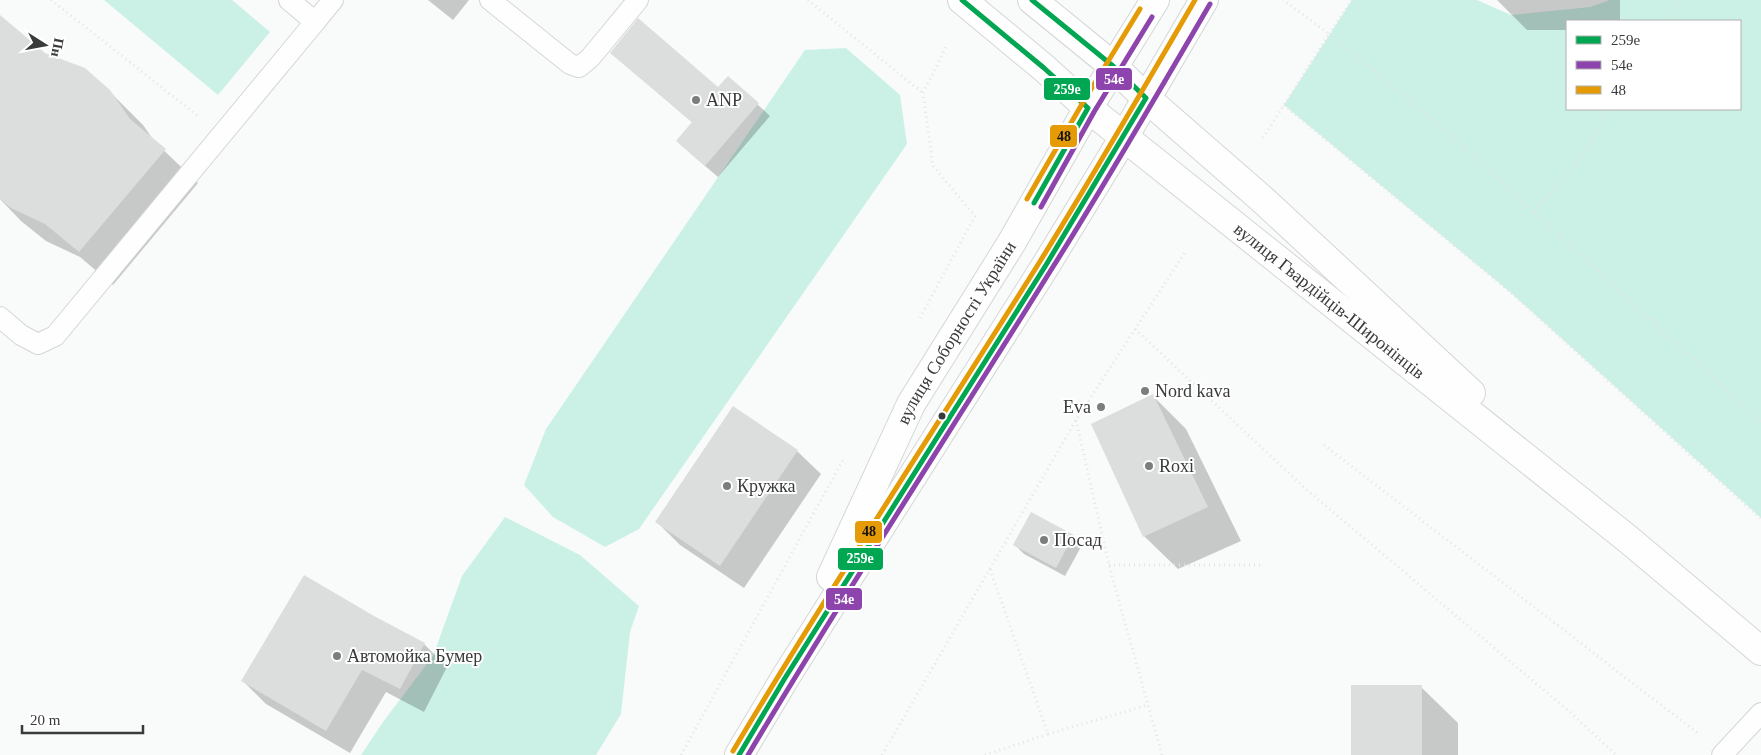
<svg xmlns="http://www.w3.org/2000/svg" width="1761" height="755" font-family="Georgia,serif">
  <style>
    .green { fill: #cbf1e6; fill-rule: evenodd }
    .shadow { fill: #0003 }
    .building { fill: #dcdedd }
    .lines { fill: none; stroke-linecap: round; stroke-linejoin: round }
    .service-casing { stroke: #d4d6d5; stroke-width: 22 }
    .tertiary-casing { stroke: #d4d6d5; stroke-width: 30 }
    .secondary-casing { stroke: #d4d6d5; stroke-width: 30 }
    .path { stroke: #e4e4e4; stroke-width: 3; stroke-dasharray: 1 4; stroke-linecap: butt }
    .service { stroke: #fefefe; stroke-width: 20 }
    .tertiary { stroke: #fefefe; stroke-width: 28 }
    .secondary { stroke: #fefefe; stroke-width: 28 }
    .bus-1-casing { stroke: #fff; stroke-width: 9 }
    .bus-2-casing { stroke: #fff; stroke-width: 9 }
    .bus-3-casing { stroke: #fff; stroke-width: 9 }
    .bus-1 { stroke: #00a651; stroke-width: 5 }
    .bus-2 { stroke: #8e44ad; stroke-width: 5 }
    .bus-3 { stroke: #e49b06; stroke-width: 5 }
    .poi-dot { fill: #7c7e7d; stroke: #fff; stroke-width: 2 }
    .bus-dot { fill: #393a3a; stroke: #fff; stroke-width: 2 }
    .labels { text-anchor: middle; stroke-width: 4; stroke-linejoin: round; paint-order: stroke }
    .poi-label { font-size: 18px; fill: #393a3a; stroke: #fff; text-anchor: start }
    .street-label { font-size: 18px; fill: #393a3a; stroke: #fff }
    .line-badge { stroke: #fff; stroke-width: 2 }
    .badge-label { font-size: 14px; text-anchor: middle; font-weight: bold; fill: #fff }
    .pale-badge-label { font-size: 14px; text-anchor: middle; font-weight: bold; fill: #111 }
  </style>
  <rect width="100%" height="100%" fill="#f9fbfa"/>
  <g class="green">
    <polygon points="104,0 232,0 270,32 218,95"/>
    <path d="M1352 0H1477L1511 15 1590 7 1610 0H1761V518L1510 292 1284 105ZM1567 21H1740V109H1567Z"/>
    <polygon points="846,48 900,95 907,144 639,529 605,547 553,517 524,485 546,429 805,50"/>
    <polygon points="505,517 580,555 639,606 630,632 621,714 596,755 361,755 383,722 433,656 462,576"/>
  </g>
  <g class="shadow">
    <polygon points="428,0 469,0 453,20"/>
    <polygon points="1497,0 1620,0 1620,21 1567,21 1567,30 1527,30"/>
    <polygon points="0,40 44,54 109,91 143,125 155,142 198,183 113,285 80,257 46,241 21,221 0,199"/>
    <polygon points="624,64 718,89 728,77 770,116 718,177 690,153 693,123"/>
    <polygon points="1153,396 1186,429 1241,541 1178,569 1144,536"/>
    <polygon points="797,451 821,474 744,588 680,545 657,522"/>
    <polygon points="1073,536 1082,545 1065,576 1024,554 1015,545"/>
    <polygon points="373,617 424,644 447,667 424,712 386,692 350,753 266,704 243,681"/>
    <polygon points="1421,687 1458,723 1458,755 1352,755"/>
  </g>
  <g class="building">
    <polygon points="0,15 45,53 85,68 110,90 130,119 166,149 79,252 45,224 11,208 0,199"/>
    <polygon points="638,18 718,87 728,76 759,103 705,166 676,141 692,122 610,53"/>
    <polygon points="1153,394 1208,507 1143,537 1091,424"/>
    <polygon points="733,406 798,450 720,566 655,522"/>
    <polygon points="1031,512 1074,535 1056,568 1013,545"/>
    <polygon points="304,575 374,616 425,643 400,689 362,670 326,731 241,681"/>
    <rect x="1351" y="685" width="71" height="70"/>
  </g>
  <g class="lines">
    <g class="service-casing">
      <g id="service">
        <polyline points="289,0 315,22 333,0"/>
        <polyline points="490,0 570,64 579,67 590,58 638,0"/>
        <polyline points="0,317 21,335 38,344 55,336 315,22"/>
        <polyline points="1722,755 1761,713"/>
      </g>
    </g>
    <g class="tertiary-casing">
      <g id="tertiary">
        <path id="s1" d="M831 577 911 404 1012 242 1088 108 1155 0"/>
        <polyline points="739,755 785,678 1046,265 1124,137 1204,0"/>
      </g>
    </g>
    <g class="secondary-casing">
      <g id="secondary">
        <path id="s2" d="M962 0 1044 68 1088 108 1124 137 1629 540 1761 651"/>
        <polyline points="1032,0 1113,66 1146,98 1263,200 1471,393"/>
      </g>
    </g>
    <g class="path">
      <polyline points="51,0 198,116"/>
      <polyline points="808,0 923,93"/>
      <polyline points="1352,0 1329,34 1447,132 1761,422"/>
      <polyline points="1665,21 1679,0"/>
      <polyline points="1284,105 1510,292 1761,519"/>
      <polyline points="1263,138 1329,34 1283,0"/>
      <polyline points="1534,212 1572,168 1610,109"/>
      <polyline points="920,318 975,216 933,166 923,93 947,45"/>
      <polyline points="1135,329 1307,490 1570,712 1616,755"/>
      <polyline points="1076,420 1109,565 1162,755"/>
      <polyline points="1324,445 1700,735"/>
      <polyline points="1109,565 1262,565"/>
      <polyline points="1048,734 1148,705"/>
      <polyline points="681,755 844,458"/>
      <polyline points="882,755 1076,420 1186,251"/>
      <polyline points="985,755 1048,734 990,569"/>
    </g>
    <use href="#service" class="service"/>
    <use href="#tertiary" class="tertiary"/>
    <use href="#secondary" class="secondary"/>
    <g class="bus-1-casing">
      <g id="bus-1">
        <polyline points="962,0 1044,68 1088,108 1034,203"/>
        <polyline points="739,755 785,678 1046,265 1146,98 1113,66 1032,0"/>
      </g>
    </g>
    <g class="bus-2-casing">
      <g id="bus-2">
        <polyline points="1041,207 1094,112 1152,17"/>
        <path d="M748 755C846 591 950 432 1051 270 1106 183 1158 93 1210 4"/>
      </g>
    </g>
    <g class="bus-3-casing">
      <g id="bus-3">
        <polyline points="1027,199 1082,104 1140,9"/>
        <path d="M733 751C831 586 937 426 1039 263 1093 176 1144 88 1195 0"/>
      </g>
    </g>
    <use href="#bus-1" class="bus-1"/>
    <use href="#bus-2" class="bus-2"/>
    <use href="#bus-3" class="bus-3"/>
  </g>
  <g class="poi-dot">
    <circle cx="696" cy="100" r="5"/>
    <circle cx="1145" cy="391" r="5"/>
    <circle cx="1101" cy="407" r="5"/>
    <circle cx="1149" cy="466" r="5"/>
    <circle cx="727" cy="486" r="5"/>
    <circle cx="1044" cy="540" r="5"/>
    <circle cx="337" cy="656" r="5"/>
  </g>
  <circle class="bus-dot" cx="942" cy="416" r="4.5"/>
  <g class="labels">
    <g class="poi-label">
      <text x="706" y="106">ANP</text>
      <text x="1155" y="397">Nord kava</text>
      <text x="1091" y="413" text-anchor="end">Eva</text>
      <text x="1159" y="472">Roxi</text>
      <text x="737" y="492">Кружка</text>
      <text x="1054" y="546">Посад</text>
      <text x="347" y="662">Автомойка Бумер</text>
    </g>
    <g class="street-label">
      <text dy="6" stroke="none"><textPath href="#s2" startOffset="475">вулиця Гвардійців-Широнінців</textPath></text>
      <text dy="6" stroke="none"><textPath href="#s1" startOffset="275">вулиця Соборності України</textPath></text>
    </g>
  </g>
  <g class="line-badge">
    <rect x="1095" y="67" width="38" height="24" rx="5" fill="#8e44ad"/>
    <rect x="1043" y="77" width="48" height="24" rx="5" fill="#00a651"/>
    <rect x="1049" y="124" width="29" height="24" rx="5" fill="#e49b06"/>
    <rect x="854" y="520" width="29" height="24" rx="5" fill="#e49b06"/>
    <rect x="837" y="547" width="47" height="24" rx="5" fill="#00a651"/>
    <rect x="825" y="587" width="38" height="24" rx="5" fill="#8e44ad"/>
  </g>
  <g class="badge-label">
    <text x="1114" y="84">54е</text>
    <text x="1067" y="94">259е</text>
    <text x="860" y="563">259е</text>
    <text x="844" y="604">54е</text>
  </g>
  <g class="pale-badge-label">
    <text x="1064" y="141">48</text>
    <text x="869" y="536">48</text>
  </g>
  <rect x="1566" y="20" width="175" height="90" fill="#ffffff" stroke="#b0b0b0"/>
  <rect x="1576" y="36" width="25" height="8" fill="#00a651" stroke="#b0b0b0"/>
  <text x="1611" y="45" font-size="15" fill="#393a3a">259е</text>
  <rect x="1576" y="61" width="25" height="8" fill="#8e44ad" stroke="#b0b0b0"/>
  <text x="1611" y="70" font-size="15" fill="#393a3a">54е</text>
  <rect x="1576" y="86" width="25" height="8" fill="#e49b06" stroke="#b0b0b0"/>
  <text x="1611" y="95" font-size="15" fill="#393a3a">48</text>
  <g transform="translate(45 45) rotate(101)" stroke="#ffffff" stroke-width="4" paint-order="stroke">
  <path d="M0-4L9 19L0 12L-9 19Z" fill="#393a3a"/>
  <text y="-8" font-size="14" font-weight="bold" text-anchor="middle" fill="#393a3a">Пн</text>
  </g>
  <path d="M22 725v8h121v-8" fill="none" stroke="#393a3a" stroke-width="2.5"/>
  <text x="30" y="725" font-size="15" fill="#393a3a" stroke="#ffffff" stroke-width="4" paint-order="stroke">20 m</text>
</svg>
